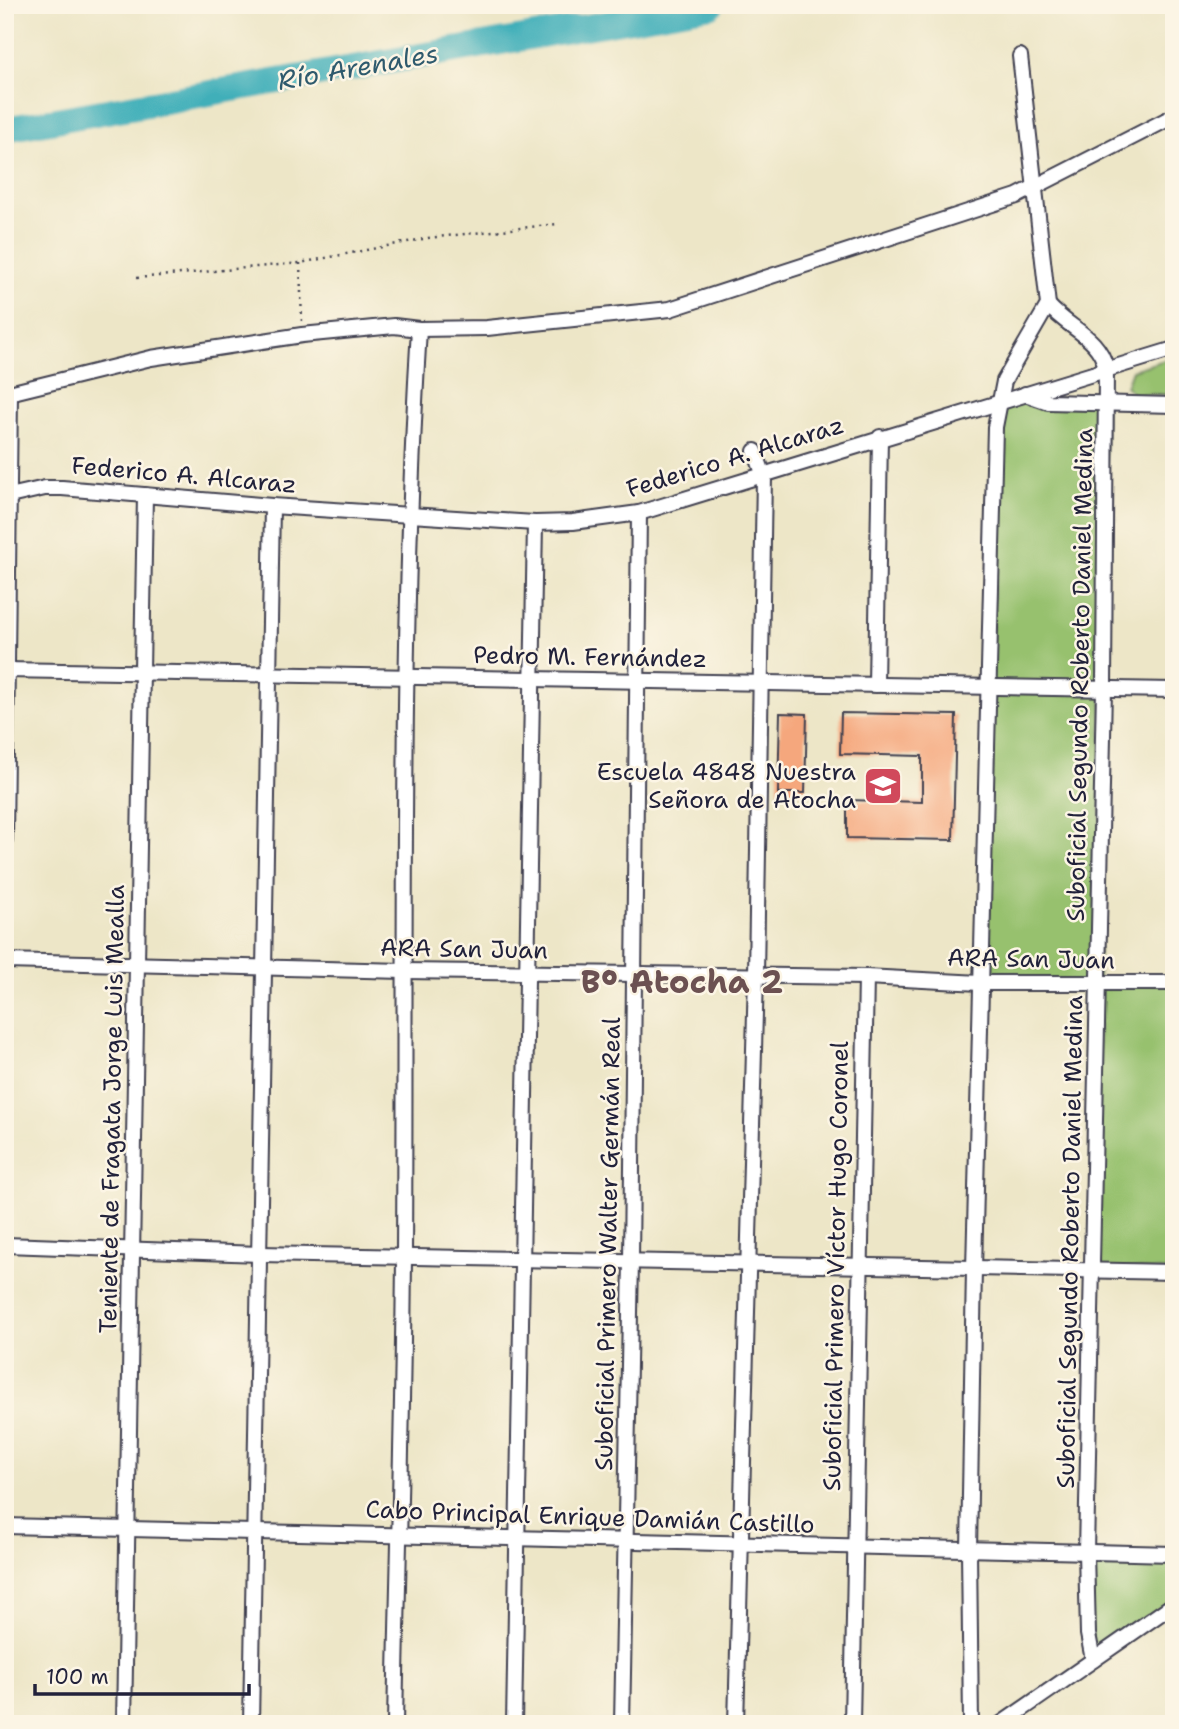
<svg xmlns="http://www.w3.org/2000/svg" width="1179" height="1729" font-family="'Shantell Sans',sans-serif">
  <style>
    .green { fill: #97c16e; stroke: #5c7254; stroke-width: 2 }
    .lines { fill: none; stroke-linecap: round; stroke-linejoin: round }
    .river { stroke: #3fafb9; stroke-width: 26 }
    .building { fill: #f5a77d }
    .minor-casing { stroke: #403f50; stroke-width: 18 }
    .path { stroke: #403f50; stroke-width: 2.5; stroke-dasharray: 2 5; stroke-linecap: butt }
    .minor { stroke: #fff; stroke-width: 14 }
    .labels { text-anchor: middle; stroke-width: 5; stroke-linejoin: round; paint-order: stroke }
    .street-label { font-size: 24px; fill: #22223b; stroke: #fcf5e5 }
    .poi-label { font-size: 24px; fill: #22223b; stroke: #fcf5e5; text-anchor: end }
    .water-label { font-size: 26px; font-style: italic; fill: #2e5a6d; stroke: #fcf5e5 }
    .district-label { font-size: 32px; font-weight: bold; fill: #6c5152; stroke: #fcf5e5 }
  </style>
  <rect width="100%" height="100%" fill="#fcf5e5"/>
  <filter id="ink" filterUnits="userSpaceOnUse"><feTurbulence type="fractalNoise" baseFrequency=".0143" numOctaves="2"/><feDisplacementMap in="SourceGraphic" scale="14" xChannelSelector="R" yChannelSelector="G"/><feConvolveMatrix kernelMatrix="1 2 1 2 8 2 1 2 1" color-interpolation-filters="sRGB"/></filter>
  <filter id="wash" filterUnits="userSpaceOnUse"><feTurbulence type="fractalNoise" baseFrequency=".00686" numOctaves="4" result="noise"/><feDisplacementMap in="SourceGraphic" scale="28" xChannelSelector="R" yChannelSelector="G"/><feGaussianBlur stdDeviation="1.57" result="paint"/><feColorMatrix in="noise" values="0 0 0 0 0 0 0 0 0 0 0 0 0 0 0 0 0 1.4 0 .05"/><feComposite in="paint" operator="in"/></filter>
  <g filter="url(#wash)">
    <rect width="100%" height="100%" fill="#ede6c7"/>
    <g class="green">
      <polygon points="1174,357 1174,395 1133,394 1126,386 1132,370"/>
      <polygon points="1025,394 1106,404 1098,983 980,983 1000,401"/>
      <polygon points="1099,984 1174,984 1174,1271 1095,1268"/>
      <polygon points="1086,1552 1174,1554 1174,1604 1093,1660"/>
    </g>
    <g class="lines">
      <polyline class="river" points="5,129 711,5"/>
    </g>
    <g id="blocks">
      <g class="building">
        <polygon points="780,713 807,714 805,793 778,793"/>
        <polygon points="841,713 956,715 953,840 847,838 847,800 922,802 922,756 840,754"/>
      </g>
    </g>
  </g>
  <g filter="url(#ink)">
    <use href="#blocks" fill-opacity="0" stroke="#403f50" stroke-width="2"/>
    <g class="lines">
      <g class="minor-casing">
        <g id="minor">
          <path d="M1048 305C1070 330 1099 336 1106 368L1104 689 1086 1552 1088 1634 1093 1660"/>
          <polyline points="5,394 151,358 302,335 394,326 419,329 487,328 670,309 1017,196 1174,116"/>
          <polyline points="1025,394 1048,402 1174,405"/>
          <polyline points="5,497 45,488 62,488 272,506 535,523 573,522 639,513 1174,349"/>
          <polyline points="5,670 1174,690"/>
          <polyline points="876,685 880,437"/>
          <polyline points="5,840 10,394"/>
          <polyline points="5,961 404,971 866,977 980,983 1174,983"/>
          <polyline points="5,1245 260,1254 1174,1272"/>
          <polyline points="5,1526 1174,1554"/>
          <polyline points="124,1724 145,495"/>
          <polyline points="251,1724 272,506"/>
          <path d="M395 1724C398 1567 403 1411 404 1254 406 946 400 637 419 329"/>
          <polyline points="514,1724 535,523"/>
          <polyline points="622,1724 631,1261 639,513"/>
          <polyline points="736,1724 756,975 764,476 755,451"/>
          <polyline points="852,1724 866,977"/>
          <polyline points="971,1724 969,1550 974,1269 995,427 1004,381 1048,305 1020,56"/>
          <polyline points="1001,1724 1174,1604"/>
        </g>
      </g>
      <g class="path">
        <polyline points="300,263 302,323"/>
        <polyline points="137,278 300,263 428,238 558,224"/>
      </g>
      <use href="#minor" class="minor"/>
    </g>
  </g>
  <defs>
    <g id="school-square" transform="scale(2.0125)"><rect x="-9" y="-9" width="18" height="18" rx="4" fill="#d1495b" stroke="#fcf5e5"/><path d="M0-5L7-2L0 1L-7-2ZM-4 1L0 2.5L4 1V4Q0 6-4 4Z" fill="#fff"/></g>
  </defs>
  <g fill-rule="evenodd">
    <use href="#school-square" x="883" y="786"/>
  </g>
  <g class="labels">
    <g class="street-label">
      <text transform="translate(735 457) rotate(-17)" y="8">Federico A. Alcaraz</text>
      <text transform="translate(184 475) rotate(5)" y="8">Federico A. Alcaraz</text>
      <text transform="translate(590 657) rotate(1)" y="8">Pedro M. Fernández</text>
      <text transform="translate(1080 675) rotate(-89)" y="8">Suboficial Segundo Roberto Daniel Medina</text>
      <text transform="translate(464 949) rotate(1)" y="8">ARA San Juan</text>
      <text transform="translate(1031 959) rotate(1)" y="8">ARA San Juan</text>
      <text transform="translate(112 1109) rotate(-89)" y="8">Teniente de Fragata Jorge Luis Mealla</text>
      <text transform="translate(1070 1242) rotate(-89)" y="8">Suboficial Segundo Roberto Daniel Medina</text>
      <text transform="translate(608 1244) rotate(-89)" y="8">Suboficial Primero Walter Germán Real</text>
      <text transform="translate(836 1266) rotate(-89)" y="8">Suboficial Primero Víctor Hugo Coronel</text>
      <text transform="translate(590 1517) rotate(2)" y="8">Cabo Principal Enrique Damián Castillo</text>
    </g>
    <g class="poi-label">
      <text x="856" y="780">Escuela 4848 Nuestra<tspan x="856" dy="28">Señora de Atocha</tspan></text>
    </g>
    <g class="water-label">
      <text transform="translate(358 67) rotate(-10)" y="9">Río Arenales</text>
    </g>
    <g class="district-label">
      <text x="682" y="993">Bº Atocha 2</text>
    </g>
  </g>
  <rect width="1179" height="1729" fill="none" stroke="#fcf5e5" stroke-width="28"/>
  <path d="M35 1684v10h214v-10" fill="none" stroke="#22223b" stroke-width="3.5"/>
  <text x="46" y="1684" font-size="21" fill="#22223b" stroke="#fcf5e5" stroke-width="5" paint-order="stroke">100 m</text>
</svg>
